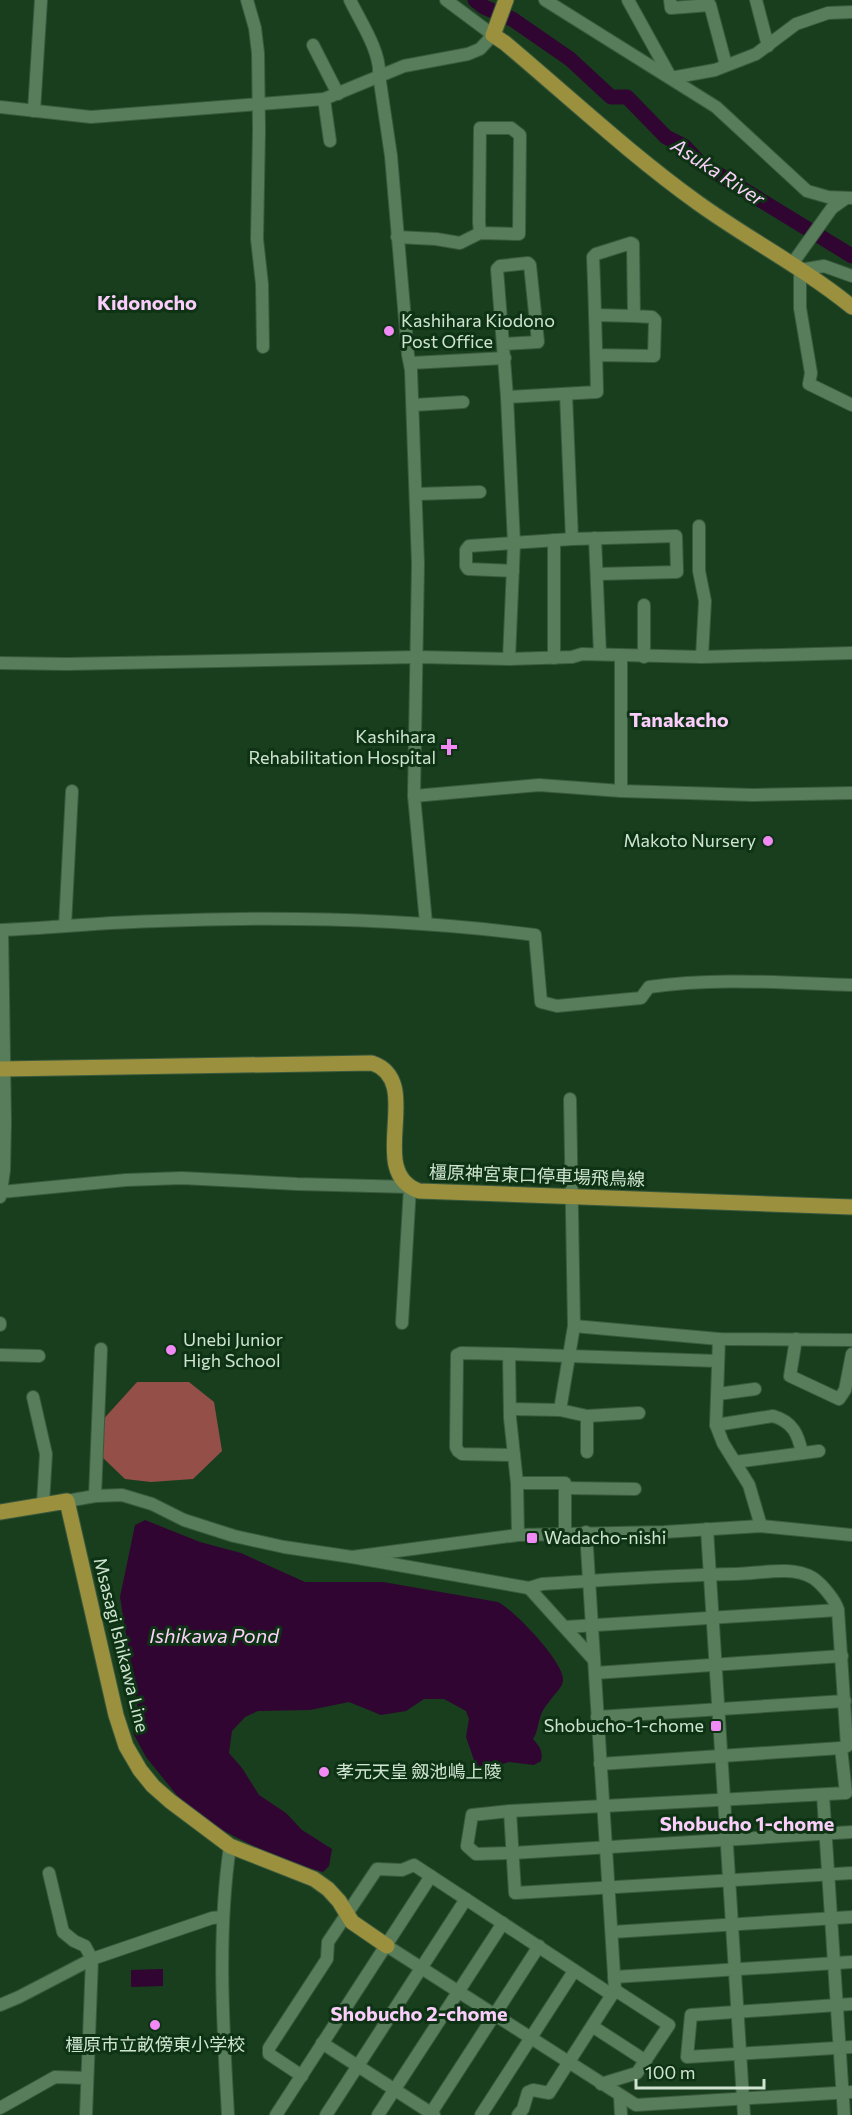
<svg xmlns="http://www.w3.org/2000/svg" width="852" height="2115" font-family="Commissioner,'Noto Sans JP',sans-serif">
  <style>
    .forest { fill: #934f48 }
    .water { fill: #300532 }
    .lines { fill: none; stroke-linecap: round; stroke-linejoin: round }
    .river { stroke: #300532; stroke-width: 15 }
    .minor-casing { stroke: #3a5a3e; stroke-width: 14 }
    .major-casing { stroke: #3a5a3e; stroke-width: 17 }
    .minor { stroke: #577d5a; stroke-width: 12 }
    .major { stroke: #9b903d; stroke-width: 15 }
    .poi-dot { fill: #f18af4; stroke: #0e3314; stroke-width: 2 }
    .labels { text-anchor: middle; stroke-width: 6; stroke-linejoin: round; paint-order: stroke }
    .poi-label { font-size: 18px; fill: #cfe4d0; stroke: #0e3314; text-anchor: start }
    .street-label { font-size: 18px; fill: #cfe4d0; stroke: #0e3314 }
    .water-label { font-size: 20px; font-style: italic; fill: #fcd1fb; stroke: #0e3314 }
    .neighbourhood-label { font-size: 20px; font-weight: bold; fill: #fccefc; stroke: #0e3314 }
  </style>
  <rect width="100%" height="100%" fill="#193e1e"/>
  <polygon class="forest" points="137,1382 189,1382 214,1402 222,1451 193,1479 151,1482 125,1479 100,1455 100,1423"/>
  <g class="water">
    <path d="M145 1520 200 1542 241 1553 305 1582H383L498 1602C515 1611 562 1660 563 1679 564 1687 553 1695 549 1702 545 1706 541 1713 540 1718 537 1727 538 1731 533 1739 540 1747 543 1751 541 1761L534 1765 509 1762 493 1767 476 1766 466 1737 469 1719 466 1711 444 1699H424L406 1711 381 1715 349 1702 310 1710 258 1711 245 1717 232 1731 229 1753 242 1768 259 1795 286 1813 302 1830 332 1849 329 1866 323 1872 285 1862 210 1824 188 1809 146 1757 133 1733 140 1723 120 1597 135 1525Z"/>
    <polygon points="163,1969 163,1986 131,1987 131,1970"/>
  </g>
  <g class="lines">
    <polyline class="river" points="475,0 484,7 512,19 570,59 611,97 627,97 666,137 684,146 700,163 852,256"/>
    <g class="minor-casing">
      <g id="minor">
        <polyline points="247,0 255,28 258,53 259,130 257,239 262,284 263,347"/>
        <path d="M350 0C360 21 381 52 379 75L391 156 408 355 411 370 418 564 414 796 426 923"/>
        <polyline points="545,0 716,107 807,191 828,197 852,198"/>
        <polyline points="628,0 671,78 715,70 756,54 796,24 828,13 852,12"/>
        <polyline points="670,0 671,8 710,5 726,65"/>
        <polyline points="756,0 768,46"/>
        <polyline points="313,45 338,94"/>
        <polyline points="324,99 330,141"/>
        <polyline points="0,107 91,117 324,99 404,66 468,54 480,49 493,35 446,0"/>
        <polyline points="34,111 41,0"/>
        <polyline points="397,237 436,239 460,243 480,233 519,234 520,135 511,128 480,128 479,222 480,233"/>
        <polyline points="792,264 832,208 846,198"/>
        <polyline points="852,276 824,266 800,270 800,308 811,373 809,384 852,405"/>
        <polyline points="595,315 634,316"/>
        <polyline points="504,344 538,342 530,265 528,263 500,266 497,269 507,397 514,543 509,659"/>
        <polyline points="411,363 505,358"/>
        <polyline points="566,394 572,539"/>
        <path d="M507 397 597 392C596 347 595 302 593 257L596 254 631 243 633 244 634 316 652 317 655 320 654 356 596 355"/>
        <polyline points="414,405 463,402"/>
        <polyline points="417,494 480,492"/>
        <polyline points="699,526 699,571 705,601 702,657"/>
        <polyline points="595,538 600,654"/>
        <polyline points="513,571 468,569 466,566 466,550 469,546 572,539 676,536 677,572 597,574"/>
        <polyline points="644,657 644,605"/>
        <polyline points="554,658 554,540"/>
        <polyline points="0,663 67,664 418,657 509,659 572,657 582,654 702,657 852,653"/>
        <polyline points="621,791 621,657"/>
        <polyline points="414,796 539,785 621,791 753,795 852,793"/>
        <polyline points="65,926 72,791"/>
        <path d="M0 930C53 928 106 922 159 921 285 916 410 919 535 935L541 1002 557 1006 641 998 649 987C716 977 784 983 852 985"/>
        <polyline points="1,1192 4,1170 5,1122 2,930"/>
        <polyline points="0,1197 1,1192 126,1180 182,1178 297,1184 410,1187 402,1323"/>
        <polyline points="0,1323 0,1325"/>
        <polyline points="574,1326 719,1339 852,1340"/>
        <polyline points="719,1339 716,1425 723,1443 749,1485 761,1526"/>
        <polyline points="796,1339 790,1376 839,1399 845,1390 852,1354"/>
        <polyline points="509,1354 461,1353 457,1355 456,1447 458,1451 462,1454 514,1455"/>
        <polyline points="0,1355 39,1356"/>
        <polyline points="718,1394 755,1389"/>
        <polyline points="33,1397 46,1454 43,1504"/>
        <polyline points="510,1409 560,1410 587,1416 639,1413"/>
        <polyline points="560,1410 574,1326 570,1099"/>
        <path d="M716 1425 773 1416C793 1422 798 1434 802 1453"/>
        <polyline points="587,1452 587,1416"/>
        <polyline points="735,1462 819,1451"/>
        <polyline points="517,1483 565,1483 565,1533"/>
        <polyline points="565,1488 635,1489"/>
        <polyline points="95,1496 101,1349"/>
        <polyline points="67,1501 95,1496 122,1495 152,1504 184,1520 234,1536 284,1547 352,1557 518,1535 664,1532 761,1526 852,1535"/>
        <polyline points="707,1529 744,2115"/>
        <polyline points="518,1535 517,1483 510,1418 509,1354 718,1361"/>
        <path d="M352 1557 529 1588 542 1584C607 1580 671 1575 736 1574 759 1574 791 1565 813 1578 822 1584 836 1601 838 1610L847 1746 841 1748 846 1793 510 1811 472 1815 467 1846 476 1854 513 1853 852 1832"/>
        <polyline points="529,1588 594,1660"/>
        <polyline points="565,1627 838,1610"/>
        <polyline points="595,1673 842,1656"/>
        <polyline points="597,1717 845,1701"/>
        <polyline points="600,1764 841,1748"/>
        <polyline points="823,1795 844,2115"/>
        <polyline points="510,1811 515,1893 852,1873"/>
        <polyline points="49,1873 63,1932 74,1941 85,1946 92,1959 86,2115"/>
        <polyline points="612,1932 852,1917"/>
        <polyline points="387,1946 636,2105 852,2092"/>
        <polyline points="614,1977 852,1962"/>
        <polyline points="852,2004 691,2015 687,2057 852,2047"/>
        <polyline points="0,2005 19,1997 92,1959 212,1918 222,1917"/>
        <polyline points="592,2026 646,2061"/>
        <polyline points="322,2043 434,2115"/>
        <polyline points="302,2076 269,2054 269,2048 327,1959 328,1942 377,1869 402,1870 414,1865 612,1995"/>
        <polyline points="601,2084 637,2073 669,2025 615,1990"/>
        <polyline points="620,2097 621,2115"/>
        <polyline points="0,2108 55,2077 87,2078"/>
        <polyline points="431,2113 539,1946"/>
        <path d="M228 2115C223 2025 217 1935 230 1846"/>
        <polyline points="276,2115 431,1876"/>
        <polyline points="326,2115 466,1899"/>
        <polyline points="378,2115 503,1923"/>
        <polyline points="481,2115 574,1971"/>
        <polyline points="518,2115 523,2109 528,2092 533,2090 549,2093 615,1990 586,1532"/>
      </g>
    </g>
    <g class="major-casing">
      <g id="major">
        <path d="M506 0 493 35 505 43C568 96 631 155 698 203 748 239 804 268 852 307"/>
        <path d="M0 1069 372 1063C426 1081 364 1172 419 1191L852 1207"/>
        <polyline points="0,1512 67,1501 116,1715 126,1746 140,1770 153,1786 170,1801 230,1846 314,1879 328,1889 339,1901 352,1922 387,1946"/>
      </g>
    </g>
    <use href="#minor" class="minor"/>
    <use href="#major" class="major"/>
  </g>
  <g class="poi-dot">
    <circle cx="389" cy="331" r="6"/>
    <path d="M446 738h6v6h6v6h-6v6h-6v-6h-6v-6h6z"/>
    <circle cx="768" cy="841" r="6"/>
    <circle cx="171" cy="1350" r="6"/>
    <rect x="526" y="1532" width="12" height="12" rx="3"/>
    <rect x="710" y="1720" width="12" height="12" rx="3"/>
    <circle cx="324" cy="1772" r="6"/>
    <circle cx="155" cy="2025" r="6"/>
  </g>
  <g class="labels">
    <g class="poi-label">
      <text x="401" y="327">Kashihara Kiodono<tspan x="401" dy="21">Post Office</tspan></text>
      <text x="436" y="743" text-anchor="end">Kashihara<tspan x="436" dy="21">Rehabilitation Hospital</tspan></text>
      <text x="756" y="847" text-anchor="end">Makoto Nursery</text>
      <text x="183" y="1346">Unebi Junior<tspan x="183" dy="21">High School</tspan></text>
      <text x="544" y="1544">Wadacho-nishi</text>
      <text x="704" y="1732" text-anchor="end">Shobucho-1-chome</text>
      <text x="336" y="1778">孝元天皇 劔池嶋上陵</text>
      <text x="155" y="2051" text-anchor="middle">橿原市立畝傍東小学校</text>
    </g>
    <g class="street-label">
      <text transform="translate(537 1176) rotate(2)" y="6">橿原神宮東口停車場飛鳥線</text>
      <text transform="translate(121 1645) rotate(76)" y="6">Msasagi Ishikawa Line</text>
    </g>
    <g class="water-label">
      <text transform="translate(718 172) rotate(33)" y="7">Asuka River</text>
      <text x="214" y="1643">Ishikawa Pond</text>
    </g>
    <g class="neighbourhood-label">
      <text x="147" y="310">Kidonocho</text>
      <text x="679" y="727">Tanakacho</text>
      <text x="747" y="1831">Shobucho 1-chome</text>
      <text x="419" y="2021">Shobucho 2-chome</text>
    </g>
  </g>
  <path d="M636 2079v9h128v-9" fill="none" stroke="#cfe4d0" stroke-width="3"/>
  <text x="645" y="2079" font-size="18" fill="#cfe4d0" stroke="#0e3314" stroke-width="4.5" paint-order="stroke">100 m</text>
</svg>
